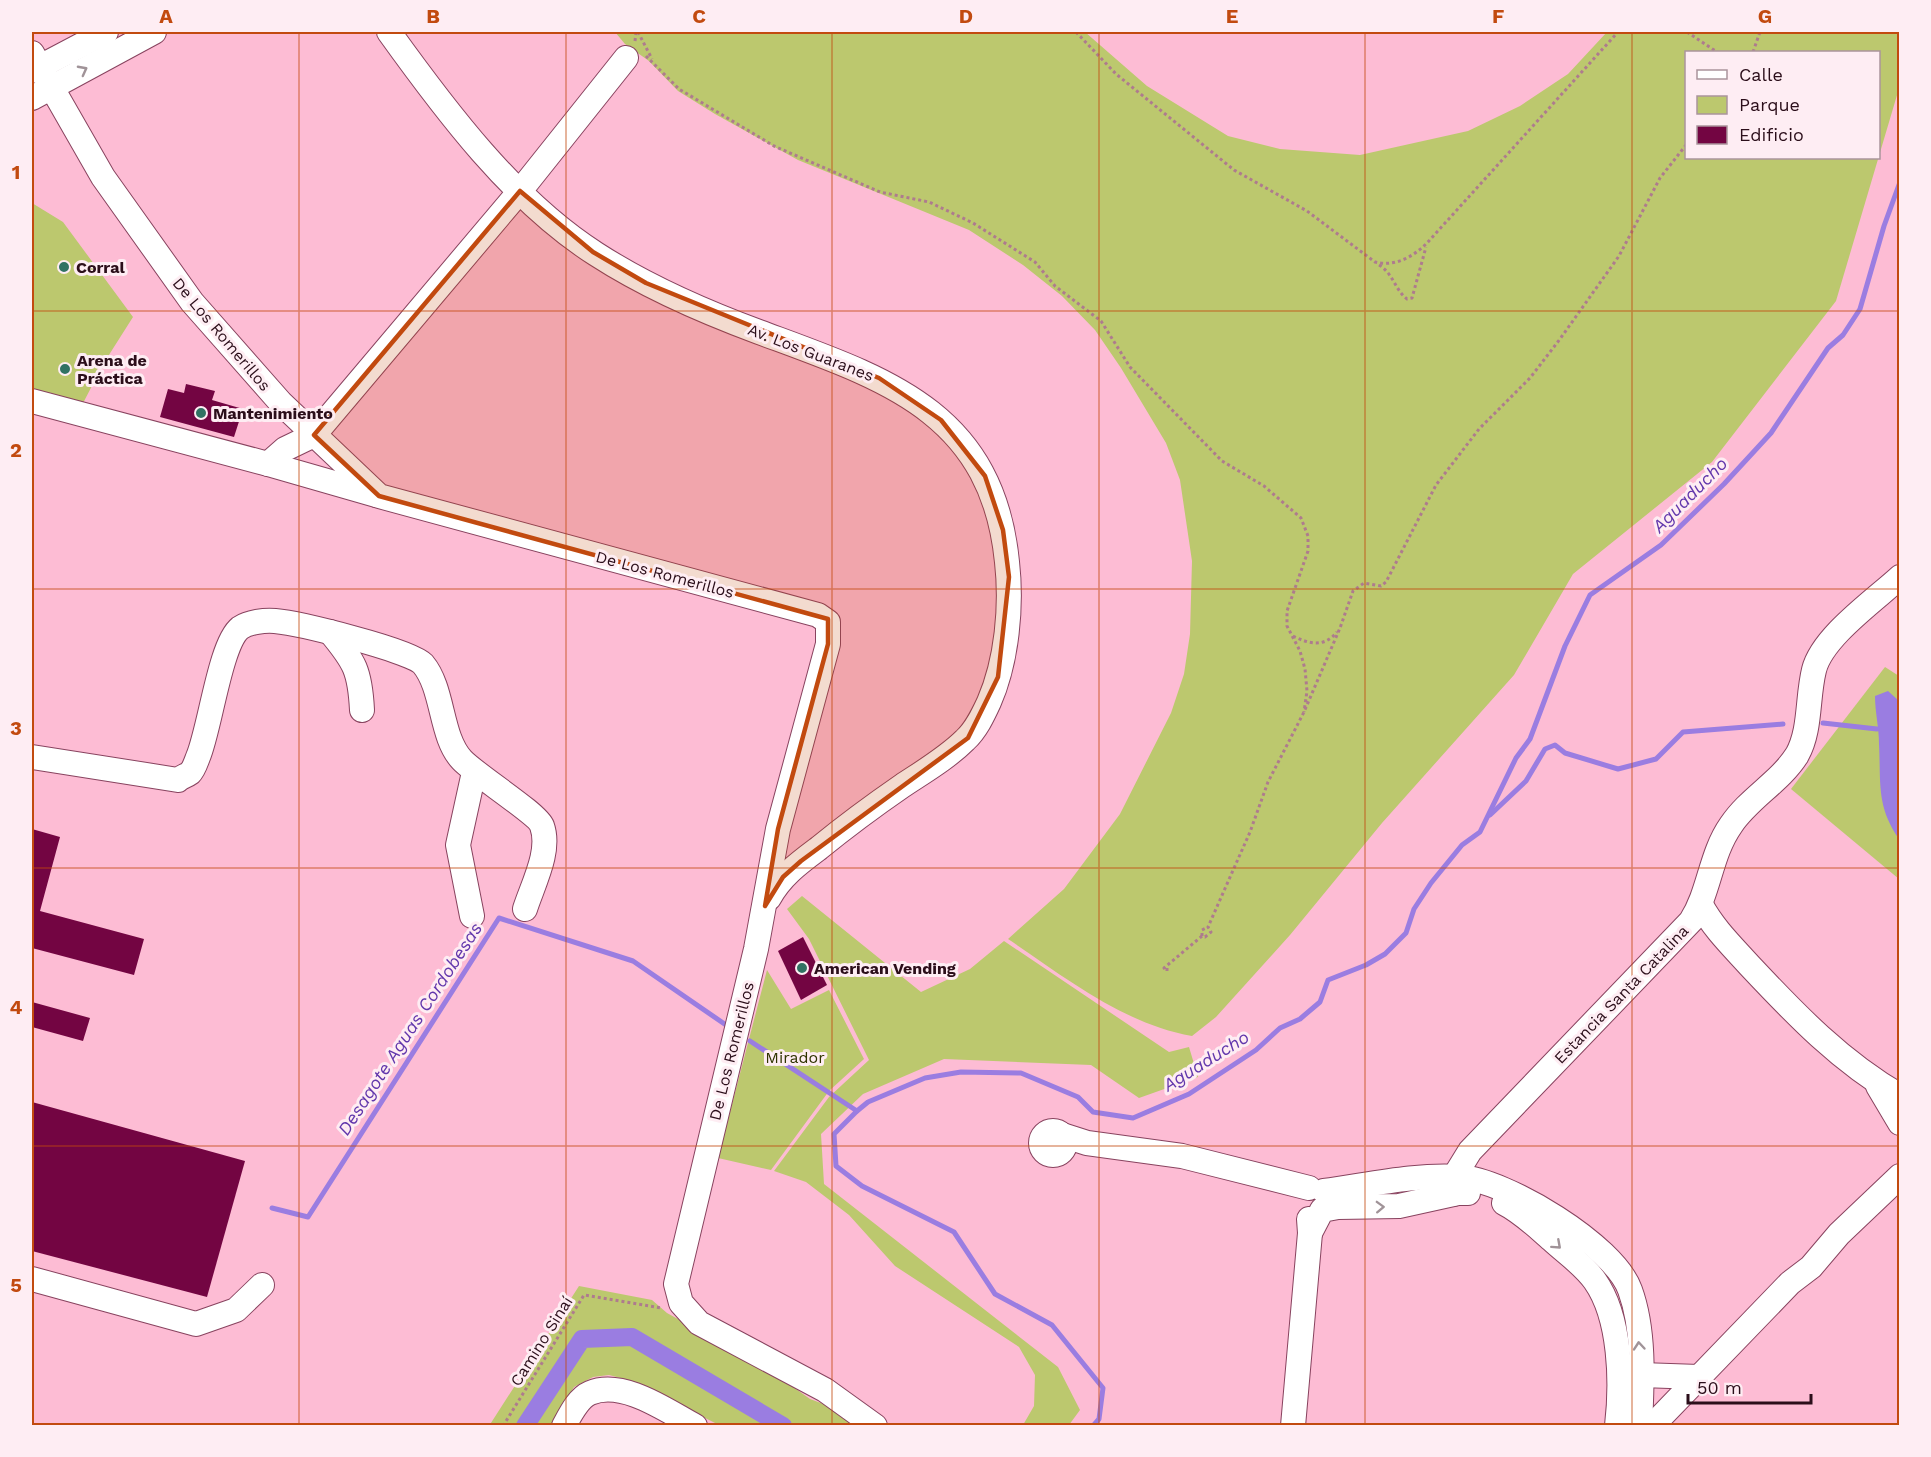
<svg xmlns="http://www.w3.org/2000/svg" width="1931" height="1457" font-family="'Work Sans',sans-serif">
  <style>
    .green { fill: #bcc86e; fill-rule: evenodd }
    .water { fill: #9a7de1 }
    .lines { fill: none; stroke-linecap: round; stroke-linejoin: round }
    .stream { stroke: #9a7de1; stroke-width: 5 }
    .canal { stroke: #9a7de1; stroke-width: 18 }
    .building { fill: #730542 }
    .minor-casing { stroke: #88435f; stroke-width: 26 }
    .path { stroke: #ae7b8e; stroke-width: 3; stroke-dasharray: 3 3; stroke-linecap: butt }
    .minor { stroke: #fff; stroke-width: 24 }
    .oneway { stroke: #a09398 }
    .marked { fill: #c24a0f; fill-opacity: 0.2; stroke: #c24a0f; stroke-width: 4.5; stroke-linejoin: round }
    .grid { fill: none; stroke: #c24a0f; stroke-width: 1.5; stroke-opacity: 0.55 }
    .poi-dot { fill: #307263; stroke: #feedf3; stroke-width: 2 }
    .labels { text-anchor: middle; stroke-width: 6; stroke-linejoin: round; paint-order: stroke }
    .poi-label { font-size: 16px; font-weight: bold; fill: #2b0e1a; stroke: #feedf3; text-anchor: start }
    .street-label { font-size: 16px; fill: #2b0e1a; stroke: #feedf3 }
    .park-label { font-size: 16px; fill: #2f3300; stroke: #feedf3 }
    .water-label { font-size: 18px; font-style: italic; fill: #6237ac; stroke: #feedf3 }
    .neatline { fill: none; stroke: #c24a0f; stroke-width: 2 }
    .grid-label { font-size: 20px; text-anchor: middle; font-weight: bold; fill: #c24a0f }
  </style>
  <rect width="100%" height="100%" fill="#fdbcd4"/>
  <g class="green">
    <path d="M615 32H1085L1147 86 1228 136 1280 149 1360 155 1468 131 1520 106 1568 74 1607 32H1899L1900 85 1836 301 1712 462 1573 574 1514 675 1382 823 1290 935 1216 1017 1192 1036C1123 1024 1065 977 1008 939L1064 889 1120 814 1171 713 1184 674 1190 634 1192 561 1180 480 1166 443 1121 368 1095 330 1062 296 1023 265 969 230 798 160 715 114 678 91 649 61 625 44ZM1686 52H1878V158H1686Z"/>
    <polygon points="32,203 63,222 133,317 107,358 101,357 94,382 81,407 32,394"/>
    <polygon points="1885,667 1899,676 1899,879 1791,789"/>
    <polygon points="802,896 921,992 970,969 1004,941 1169,1052 1189,1047 1198,1077 1139,1098 1091,1065 944,1059 863,1094 821,1134 824,1184 1058,1367 1080,1410 1069,1425 1023,1425 1034,1406 1035,1375 1019,1347 895,1266 849,1215 806,1182 774,1171 829,1097 869,1060 809,939 787,909"/>
    <polygon points="767,970 791,1009 829,990 864,1059 829,1091 771,1170 718,1158"/>
    <polygon points="579,1286 652,1300 667,1313 765,1367 810,1399 856,1416 867,1425 719,1425 632,1381 609,1375 593,1377 574,1387 552,1425 489,1426"/>
  </g>
  <path class="water" d="M1888 691 1899 701V839C1876 806 1881 782 1879 744 1879 728 1875 712 1875 696Z"/>
  <g class="lines">
    <g class="stream">
      <polyline points="1823,723 1877,729"/>
      <polyline points="1490,815 1526,781 1545,749 1555,745 1565,753 1618,769 1656,759 1683,732 1783,724"/>
      <polyline points="750,1041 857,1111 834,1134 836,1166 862,1186 954,1232 995,1294 1052,1325 1103,1388 1099,1419 1093,1426"/>
      <polyline points="857,1111 868,1102 925,1078 961,1072 1021,1073 1078,1097 1093,1112 1133,1118 1189,1094 1256,1050 1280,1028 1300,1019 1320,1002 1328,980 1366,965 1385,954 1406,933 1414,909 1431,883 1462,845 1480,832 1516,758 1530,739 1565,646 1590,595 1661,545 1724,484 1771,433 1828,348 1843,335 1860,309 1884,226 1900,182"/>
      <polyline points="272,1208 308,1217 499,918 633,961 726,1025"/>
    </g>
    <polyline class="canal" points="525,1426 582,1339 632,1337 783,1426"/>
  </g>
  <g class="building">
    <polygon points="186,384 215,391 212,400 243,409 234,437 160,417 168,389 184,393"/>
    <polygon points="32,829 60,837 40,911 144,939 134,975 32,948"/>
    <polygon points="803,937 827,985 801,1000 778,951"/>
    <polygon points="32,1002 90,1018 83,1041 32,1027"/>
    <polygon points="32,1102 245,1161 207,1297 32,1251"/>
  </g>
  <g class="lines">
    <g class="minor-casing">
      <g id="minor">
        <path d="M389 32C445 110 513 201 596 254 647 287 702 311 759 332 883 378 992 410 1007 562 1012 606 1007 661 989 702 983 715 976 730 965 740 947 758 923 772 902 786 873 806 846 826 819 848 799 863 781 876 769 898"/>
        <polyline points="32,53 103,177 192,302 281,403 379,496 818,615 828,622 828,644 778,829 756,949 676,1284 681,1303 699,1323 825,1390 875,1426"/>
        <polyline points="32,71 106,32"/>
        <polyline points="32,98 154,32"/>
        <polyline points="32,401 268,464 376,495"/>
        <polyline points="268,464 285,449 314,435 520,191 626,58"/>
        <path d="M330 632C355 662 360 671 362 710"/>
        <path d="M32 757 178 780C181 777 186 776 190 773 194 769 196 762 198 757 210 729 220 644 240 628 249 622 265 620 275 621 298 623 410 650 423 664 444 689 440 737 462 760 476 775 538 814 542 826 551 851 533 884 525 909"/>
        <path d="M1701 905C1714 929 1732 946 1750 966 1796 1015 1841 1062 1900 1096"/>
        <polyline points="472,916 458,845 474,772"/>
        <polyline points="1878,1086 1900,1123"/>
        <circle cx="1053" cy="1143" r="12"/>
        <polyline points="1062,1135 1087,1143 1182,1156 1309,1188"/>
        <path d="M1324 1191C1369 1185 1415 1174 1460 1177 1506 1180 1614 1245 1630 1290 1645 1331 1642 1382 1640 1426"/>
        <path d="M1453 1194 1454 1177 1470 1151 1691 921C1710 891 1710 855 1731 825 1749 798 1780 782 1797 755 1811 730 1807 698 1814 670 1822 637 1875 600 1900 577"/>
        <path d="M1504 1203C1522 1212 1537 1227 1552 1240 1566 1253 1584 1265 1595 1281 1621 1318 1622 1383 1617 1426"/>
        <polyline points="1310,1233 1322,1210 1338,1207 1399,1206 1458,1193 1468,1193"/>
        <polyline points="32,1279 196,1324 236,1310 262,1285"/>
        <polyline points="1641,1375 1699,1377"/>
        <path d="M564 1426C570 1415 578 1398 590 1393 623 1379 667 1411 695 1426"/>
        <polyline points="1293,1426 1310,1233 1309,1219"/>
        <polyline points="1652,1426 1790,1283 1811,1267 1839,1234 1900,1176"/>
      </g>
    </g>
    <g class="path">
      <polyline points="638,32 652,59"/>
      <path d="M1076 32 1116 74 1234 170 1307 211 1375 262C1395 267 1413 257 1427 243L1618 32"/>
      <polyline points="1687,32 1717,52"/>
      <polyline points="635,41 636,32"/>
      <polyline points="1753,52 1760,32"/>
      <polyline points="646,56 679,89 774,146 880,192 929,202 973,223 1035,262 1055,286 1101,321 1130,367 1222,461 1264,486 1301,518 1308,536 1308,551 1287,611 1287,626 1300,651 1305,669 1307,691 1304,712"/>
      <path d="M1379 265C1393 273 1395 290 1407 299L1412 298 1426 247"/>
      <path d="M1293 636C1309 644 1324 648 1337 632"/>
      <polyline points="1202,936 1202,930 1208,927"/>
      <polyline points="1167,968 1167,971 1164,968 1202,936 1205,937 1211,932 1208,927 1250,832 1268,782 1304,712 1340,628 1353,591 1364,583 1381,586 1386,582 1436,485 1479,429 1530,378 1560,339 1619,256 1660,178 1686,145"/>
      <polyline points="503,1426 584,1295 661,1308"/>
    </g>
    <use href="#minor" class="minor"/>
  </g>
  <defs><path id="oneway-chevron" d="M-2-3.5L2.5 0L-2 3.5" fill="none" stroke-width="1.6" stroke-linecap="round" stroke-linejoin="round" transform="scale(1.5)"/></defs>
  <g class="oneway">
    <use href="#oneway-chevron" transform="translate(83 70) rotate(-28)"/>
    <use href="#oneway-chevron" transform="translate(1380 1207) rotate(-2)"/>
    <use href="#oneway-chevron" transform="translate(1557 1245) rotate(42)"/>
    <use href="#oneway-chevron" transform="translate(1639 1346) rotate(-95)"/>
  </g>
  <path class="marked" d="M520 191 593 252 646 283 879 378 941 420 985 476 1003 530 1009 577 998 677 968 738 801 861 783 877 765 906 778 829 828 644V619L379 496 314 435Z"/>
  <path class="grid" d="M299 32V1426M566 32V1426M832 32V1426M1099 32V1426M1365 32V1426M1632 32V1426M32 311H1900M32 589H1900M32 868H1900M32 1146H1900"/>
  <g class="poi-dot">
    <circle cx="64" cy="267" r="6"/>
    <circle cx="65" cy="369" r="6"/>
    <circle cx="201" cy="413" r="6"/>
    <circle cx="802" cy="968" r="6"/>
  </g>
  <g class="labels">
    <g class="poi-label">
      <text x="76" y="273">Corral</text>
      <text x="77" y="366">Arena de<tspan x="77" dy="18">Práctica</tspan></text>
      <text x="213" y="419">Mantenimiento</text>
      <text x="814" y="974">American Vending</text>
    </g>
    <g class="street-label">
      <text transform="translate(222 334) rotate(50)" y="6">De Los Romerillos</text>
      <text transform="translate(811 352) rotate(21)" y="6">Av. Los Guaranes</text>
      <text transform="translate(665 574) rotate(15)" y="6">De Los Romerillos</text>
      <text transform="translate(1621 994) rotate(-46)" y="6">Estancia Santa Catalina</text>
      <text transform="translate(731 1051) rotate(-76)" y="6">De Los Romerillos</text>
      <text transform="translate(541 1341) rotate(-58)" y="6">Camino Sinaí</text>
    </g>
    <g class="park-label">
      <text x="795" y="1063">Mirador</text>
    </g>
    <g class="water-label">
      <text transform="translate(1690 495) rotate(-45)" y="6">Aguaducho</text>
      <text transform="translate(410 1029) rotate(-57)" y="6">Desagote Aguas Cordobesas</text>
      <text transform="translate(1206 1061) rotate(-32)" y="6">Aguaducho</text>
    </g>
  </g>
  <rect width="1931" height="1457" fill="none" stroke="#feedf3" stroke-width="66"/>
  <rect x="1685" y="51" width="195" height="108" fill="#feedf3" stroke="#aa949c" stroke-width="1.5"/>
  <rect x="1697" y="70" width="30" height="9" fill="#ffffff" stroke="#aa949c" stroke-width="1.5"/>
  <text x="1739" y="81" font-size="18" fill="#2b0e1a">Calle</text>
  <rect x="1697" y="96" width="30" height="18" fill="#bcc86e" stroke="#aa949c" stroke-width="1.5"/>
  <text x="1739" y="111" font-size="18" fill="#2b0e1a">Parque</text>
  <rect x="1697" y="126" width="30" height="18" fill="#730542" stroke="#aa949c" stroke-width="1.5"/>
  <text x="1739" y="141" font-size="18" fill="#2b0e1a">Edificio</text>
  <path d="M1688 1394v9h123v-9" fill="none" stroke="#2b0e1a" stroke-width="3"/>
  <text x="1697" y="1394" font-size="18" fill="#2b0e1a" stroke="#feedf3" stroke-width="4.5" paint-order="stroke">50 m</text>
  <rect x="33" y="33" width="1865" height="1391" class="neatline"/>
  <g class="grid-label">
    <text x="166" y="23">A</text>
    <text x="433" y="23">B</text>
    <text x="699" y="23">C</text>
    <text x="966" y="23">D</text>
    <text x="1232" y="23">E</text>
    <text x="1498" y="23">F</text>
    <text x="1765" y="23">G</text>
    <text x="16" y="179">1</text>
    <text x="16" y="457">2</text>
    <text x="16" y="735">3</text>
    <text x="16" y="1014">4</text>
    <text x="16" y="1292">5</text>
  </g>
</svg>
